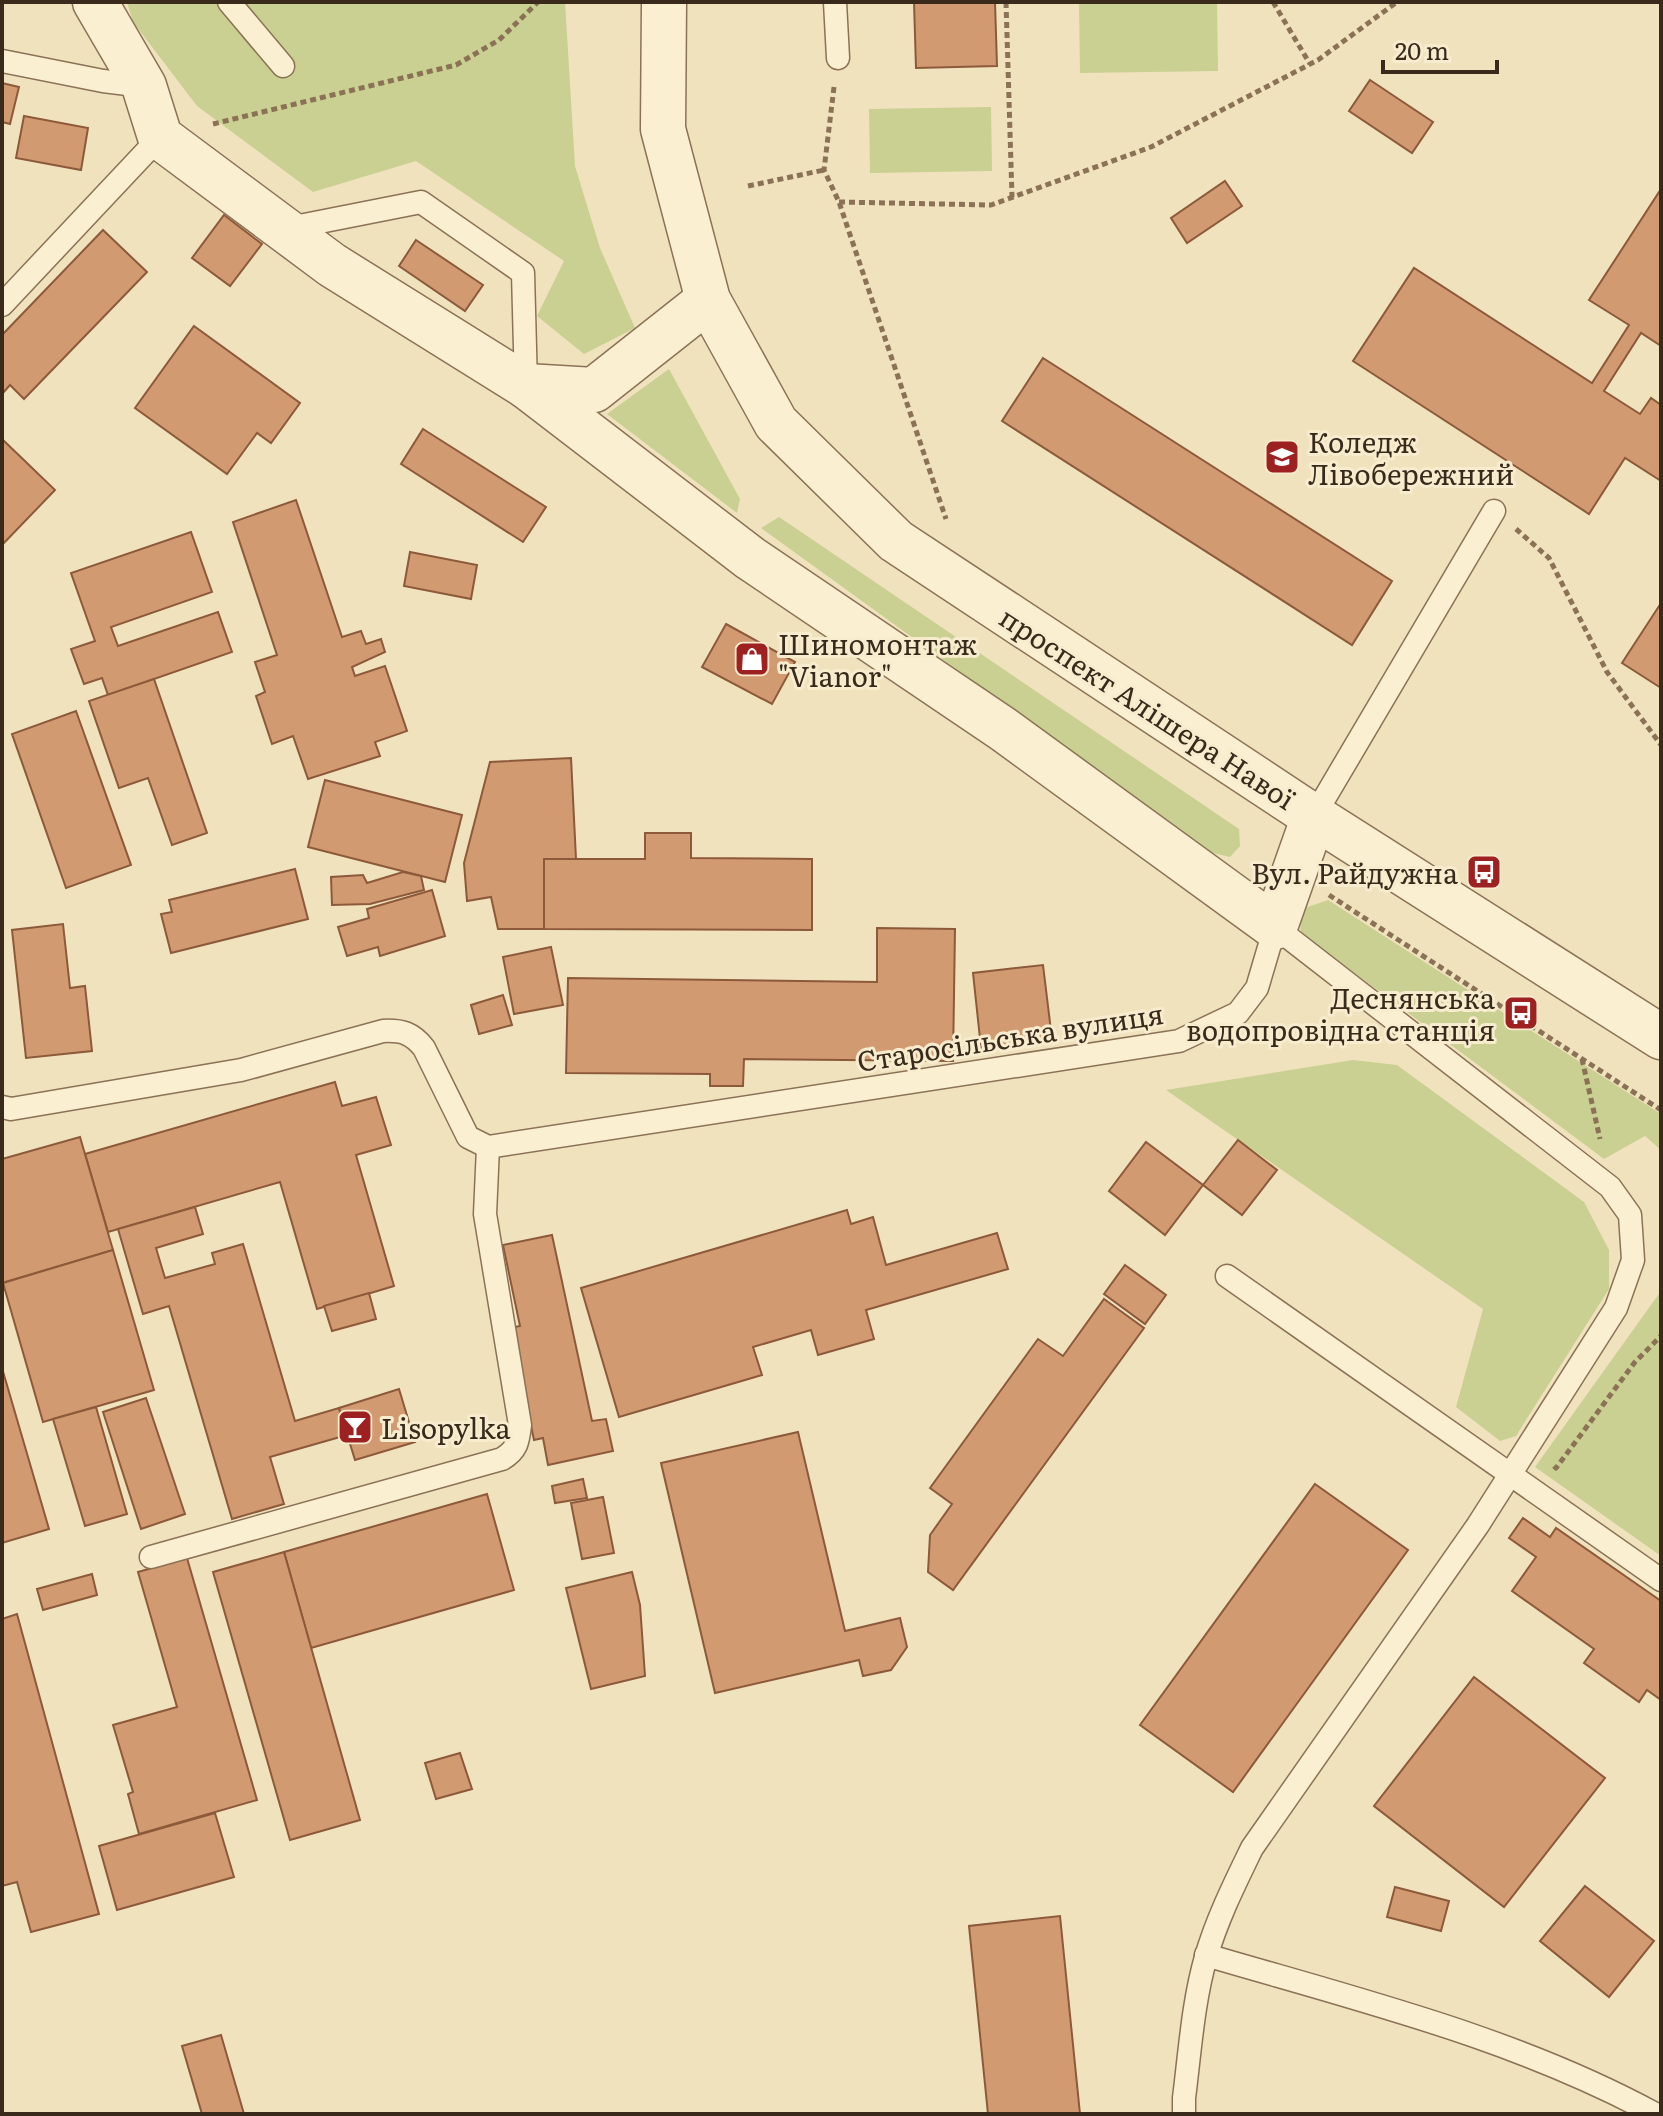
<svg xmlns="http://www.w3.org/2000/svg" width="1663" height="2116" viewBox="0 0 1663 2116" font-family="Literata,serif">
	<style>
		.green { fill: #c9d092 }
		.building { fill: #d29a71; stroke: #8c5a3a; stroke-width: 2 }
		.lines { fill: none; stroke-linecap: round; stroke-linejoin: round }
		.service-casing { stroke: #8b7256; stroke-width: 25 }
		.minor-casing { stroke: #8b7256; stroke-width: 47 }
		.tertiary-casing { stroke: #8b7256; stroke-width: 47 }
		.path { stroke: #8b7256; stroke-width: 5; stroke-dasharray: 6 4; stroke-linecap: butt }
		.service { stroke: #fbefd2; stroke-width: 22 }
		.minor { stroke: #fbefd2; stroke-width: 44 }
		.tertiary { stroke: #fbefd2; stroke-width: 44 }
		.labels { text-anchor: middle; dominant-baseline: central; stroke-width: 6; stroke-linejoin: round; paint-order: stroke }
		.poi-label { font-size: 28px; fill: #392a1b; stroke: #f8eccf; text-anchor: start }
		.street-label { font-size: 28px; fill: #392a1b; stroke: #f8eccf }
	</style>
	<rect width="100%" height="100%" fill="#f1e2be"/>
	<g class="green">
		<path d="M127 2H565L575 166 600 248 635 328 584 354 537 316 564 261 416 161 313 192 197 106 133 22Z"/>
		<path d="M1079 2H1217L1218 71 1080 73Z"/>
		<path d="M991 107 992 171 870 173 869 109Z"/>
		<path d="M669 369 740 499 737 513 607 414Z"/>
		<path d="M779 517 1239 829 1240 846 1230 857 1209 852 761 528Z"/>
		<path d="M1328 900 1661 1114V1150L1645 1136 1604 1159 1301 933 1299 910Z"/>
		<path d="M1353 1060 1397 1065 1584 1202 1609 1250V1289L1516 1436 1500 1441 1456 1407 1483 1309 1166 1090Z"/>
		<path d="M1661 1291V1556L1535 1467Z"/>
	</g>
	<g class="building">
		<path d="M914 2H995L997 66 916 68Z"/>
		<path d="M1370 80 1433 122 1412 153 1349 111Z"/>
		<path d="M2 83 19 87 10 124 2 122Z"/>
		<path d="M24 116 88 128 81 170 16 158Z"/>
		<path d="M1225 181 1242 206 1187 243 1171 218Z"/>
		<path d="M1661 189V346L1641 333 1604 391 1640 414 1651 398 1661 405V481L1625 458 1589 514 1353 361 1414 268 1592 383 1629 325 1589 300Z"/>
		<path d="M224 215 262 244 230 286 192 258Z"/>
		<path d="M103 230 147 272 24 399 10 385 2 394V335Z"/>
		<path d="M416 240 483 285 465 311 399 266Z"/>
		<path d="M194 326 300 403 271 443 257 433 227 474 135 408Z"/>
		<path d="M1043 358 1392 581 1352 645 1002 421Z"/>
		<path d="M423 429 546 507 523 542 401 464Z"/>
		<path d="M2 439 55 490 2 545Z"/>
		<path d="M296 500 342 637 361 631 366 644 381 639 385 652 352 667 355 676 385 666 407 731 375 742 380 756 308 779 293 736 272 744 256 696 265 692 255 662 277 655 233 522Z"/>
		<path d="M191 532 212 592 111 627 118 646 218 612 232 652 108 695 102 678 84 684 71 649 95 641 71 573Z"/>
		<path d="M410 552 477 565 471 599 404 586Z"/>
		<path d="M1661 603V688L1622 663Z"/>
		<path d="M726 624 795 662 772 704 702 667Z"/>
		<path d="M154 679 207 833 172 845 148 778 119 788 89 701Z"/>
		<path d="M76 711 131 865 66 888 12 734Z"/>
		<path d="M571 758 576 859H544V929H498L491 897 467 901 464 863 490 762Z"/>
		<path d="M325 780 462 815 445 882 308 847Z"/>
		<path d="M645 833H691V858L812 859V930L544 929V859H645Z"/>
		<path d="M295 869 308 919 171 953 161 914 172 912 169 900Z"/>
		<path d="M403 872 421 876 424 890 370 904 332 905 331 877 363 875 367 883Z"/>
		<path d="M432 890 445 936 380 956 378 947 347 956 338 927 369 918 367 909Z"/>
		<path d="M63 924 70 988 85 986 92 1051 26 1058 12 930Z"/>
		<path d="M877 928 955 929 953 1061 744 1059 743 1086H710V1074L566 1073 568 978 877 982Z"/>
		<path d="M551 947 563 1005 514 1014 503 957Z"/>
		<path d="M1043 965 1052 1039 981 1048 973 973Z"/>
		<path d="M503 995 512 1025 479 1034 471 1005Z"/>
		<path d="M335 1082 342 1106 376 1097 391 1145 356 1155 394 1286 317 1309 280 1182 108 1232 85 1154Z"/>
		<path d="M80 1137 113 1250 2 1283V1159Z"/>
		<path d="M1238 1140 1277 1170 1242 1215 1203 1185Z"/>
		<path d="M1146 1142 1203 1185 1165 1235 1109 1191Z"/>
		<path d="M195 1207 203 1234 156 1248 165 1278 215 1264 212 1253 243 1244 295 1421 339 1408 347 1435 270 1457 284 1504 232 1519 169 1306 143 1314 118 1229Z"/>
		<path d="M847 1210 851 1224 873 1217 886 1265 997 1233 1008 1269 866 1310 874 1339 818 1355 811 1330 753 1347 762 1375 619 1417 581 1288Z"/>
		<path d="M552 1235 592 1421 606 1419 613 1451 548 1465 543 1438 534 1440 510 1328 520 1326 503 1245Z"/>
		<path d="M113 1250 154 1390 43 1422 3 1283Z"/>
		<path d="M1125 1265 1166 1295 1145 1324 1104 1294Z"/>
		<path d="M369 1293 376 1319 332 1331 324 1306Z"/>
		<path d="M1104 1299 1144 1328 953 1590 928 1572 930 1535 952 1504 930 1488 1038 1339 1063 1356Z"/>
		<path d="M2 1368 49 1529 2 1543Z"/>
		<path d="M399 1389 415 1442 355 1460 339 1408Z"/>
		<path d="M146 1398 185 1514 141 1529 103 1412Z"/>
		<path d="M96 1407 127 1514 85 1526 53 1419Z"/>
		<path d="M798 1432 845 1631 900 1618 907 1647 891 1670 863 1676 859 1660 715 1693 661 1463Z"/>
		<path d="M583 1479 587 1498 555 1503 552 1486Z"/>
		<path d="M1315 1484 1408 1550 1233 1792 1140 1725Z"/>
		<path d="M487 1494 514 1590 311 1648 284 1552Z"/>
		<path d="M603 1497 614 1553 582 1559 571 1503Z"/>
		<path d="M1523 1518 1550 1537 1556 1528 1661 1601V1700L1647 1690 1639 1702 1584 1663 1594 1649 1512 1591 1536 1557 1509 1538Z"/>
		<path d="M284 1552 360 1820 290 1840 213 1572Z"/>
		<path d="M187 1558 257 1800 139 1834 128 1794 133 1792 113 1725 177 1707 138 1572Z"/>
		<path d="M632 1572 640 1605 645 1676 591 1689 566 1588Z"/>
		<path d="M92 1574 97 1595 43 1610 37 1589Z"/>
		<path d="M17 1614 99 1914 31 1932 17 1882 2 1886V1619Z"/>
		<path d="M1474 1677 1605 1778 1504 1907 1374 1806Z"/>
		<path d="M460 1753 472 1789 436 1799 425 1763Z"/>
		<path d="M215 1813 234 1877 117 1910 99 1846Z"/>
		<path d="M1585 1886 1654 1941 1609 1997 1540 1941Z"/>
		<path d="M1395 1887 1449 1901 1441 1931 1387 1917Z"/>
		<path d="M1060 1916 1080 2114H988L969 1926Z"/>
		<path d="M221 2035 244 2114H202L182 2046Z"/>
	</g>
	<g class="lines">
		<defs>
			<g id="service">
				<path d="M229 2 283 66"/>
				<path d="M835 2 838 58"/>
				<path d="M2 61 103 81 144 86"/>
				<path d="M284 229 421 202 523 273 526 386"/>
				<path d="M2 305 160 137"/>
				<path d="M1314 816 1494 511"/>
				<path d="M2 1107 11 1109 241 1070 383 1031C402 1030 412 1033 424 1048L468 1137 488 1147 1179 1041 1238 1013 1257 988 1275 927 1610 1187 1630 1215 1633 1260 1616 1308 1478 1525 1252 1848C1235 1883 1217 1919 1206 1957 1193 2002 1190 2051 1184 2098V2114"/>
				<path d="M1227 1276 1661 1580"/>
				<path d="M151 1557 502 1459C517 1450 518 1442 520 1425L485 1214 488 1147"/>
				<path d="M1206 1955C1359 2000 1515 2038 1655 2114"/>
			</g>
			<g id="minor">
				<path d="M95 2 144 86 160 137 332 265 526 386 594 390 708 300"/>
				<path d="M526 386 750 558 1003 729 1275 927 1314 816"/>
			</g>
			<path id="tertiary" d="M664 2 663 129 708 300 776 423 896 541 1299 807 1661 1037"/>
		</defs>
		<use href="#service" class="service-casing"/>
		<use href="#minor" class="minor-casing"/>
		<use href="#tertiary" class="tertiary-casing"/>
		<g class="path">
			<path d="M1006 2 1012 197"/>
			<path d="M1273 2 1310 64"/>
			<path d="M834 87 824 170 839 202 946 519"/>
			<path d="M213 124 456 65 499 40 538 2"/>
			<path d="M748 186 824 170"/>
			<path d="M839 202 991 205 1151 147 1318 60 1397 2"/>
			<path d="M1516 529 1549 558 1607 672 1661 745"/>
			<path d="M1329 895 1661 1110"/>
			<path d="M1582 1059 1600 1139"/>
			<path d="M1554 1466 1556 1468 1635 1362 1661 1336"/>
		</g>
		<use href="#service" class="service"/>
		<use href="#minor" class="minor"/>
		<use href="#tertiary" class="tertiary"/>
	</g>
	<defs>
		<symbol id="university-square" viewBox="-11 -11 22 22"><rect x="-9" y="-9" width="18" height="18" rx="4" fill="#9e2122" stroke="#f8eccf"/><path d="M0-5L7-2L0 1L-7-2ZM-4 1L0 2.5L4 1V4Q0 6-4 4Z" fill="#fff"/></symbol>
		<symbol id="shop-square" viewBox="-11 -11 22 22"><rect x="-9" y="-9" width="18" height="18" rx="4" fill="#9e2122" stroke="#f8eccf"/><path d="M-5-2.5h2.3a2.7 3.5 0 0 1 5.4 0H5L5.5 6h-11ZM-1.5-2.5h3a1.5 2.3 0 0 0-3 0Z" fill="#fff"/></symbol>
		<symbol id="bus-square" viewBox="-11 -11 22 22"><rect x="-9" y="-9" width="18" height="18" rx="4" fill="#9e2122" stroke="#f8eccf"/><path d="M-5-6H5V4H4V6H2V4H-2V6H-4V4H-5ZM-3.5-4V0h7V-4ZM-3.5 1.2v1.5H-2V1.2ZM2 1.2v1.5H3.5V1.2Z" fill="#fff"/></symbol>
		<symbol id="bar-square" viewBox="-11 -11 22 22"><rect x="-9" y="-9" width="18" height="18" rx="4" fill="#9e2122" stroke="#f8eccf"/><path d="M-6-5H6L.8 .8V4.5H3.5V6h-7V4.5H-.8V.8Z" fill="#fff"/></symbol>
	</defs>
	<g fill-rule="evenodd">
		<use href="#university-square" x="1262" y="437" width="40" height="40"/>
		<use href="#shop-square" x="732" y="639" width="40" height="40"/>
		<use href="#bus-square" x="1464" y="852" width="40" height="40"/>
		<use href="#bus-square" x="1501" y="993" width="40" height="40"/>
		<use href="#bar-square" x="335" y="1407" width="40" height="40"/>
	</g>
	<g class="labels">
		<g class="poi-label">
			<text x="1308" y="441">Коледж<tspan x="1308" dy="32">Лівобережний</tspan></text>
			<text x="778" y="643">Шиномонтаж<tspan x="778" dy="32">"Vianor"</tspan></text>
			<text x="1458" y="872" text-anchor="end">Вул. Райдужна</text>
			<text x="1495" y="997" text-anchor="end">Деснянська<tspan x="1495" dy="32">водопровідна станція</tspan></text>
			<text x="381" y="1427">Lisopylka</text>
		</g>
		<g class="street-label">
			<text transform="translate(1148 707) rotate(33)">проспект Алішера Навої</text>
			<text transform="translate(1010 1036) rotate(-9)">Старосільська вулиця</text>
		</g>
	</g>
	<rect width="1663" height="2116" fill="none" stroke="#392a1b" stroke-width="8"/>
	<path d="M1383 60v12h114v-12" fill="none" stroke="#392a1b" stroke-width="4"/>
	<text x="1395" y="60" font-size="24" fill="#392a1b" stroke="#f8eccf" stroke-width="6" paint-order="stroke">20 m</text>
</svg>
